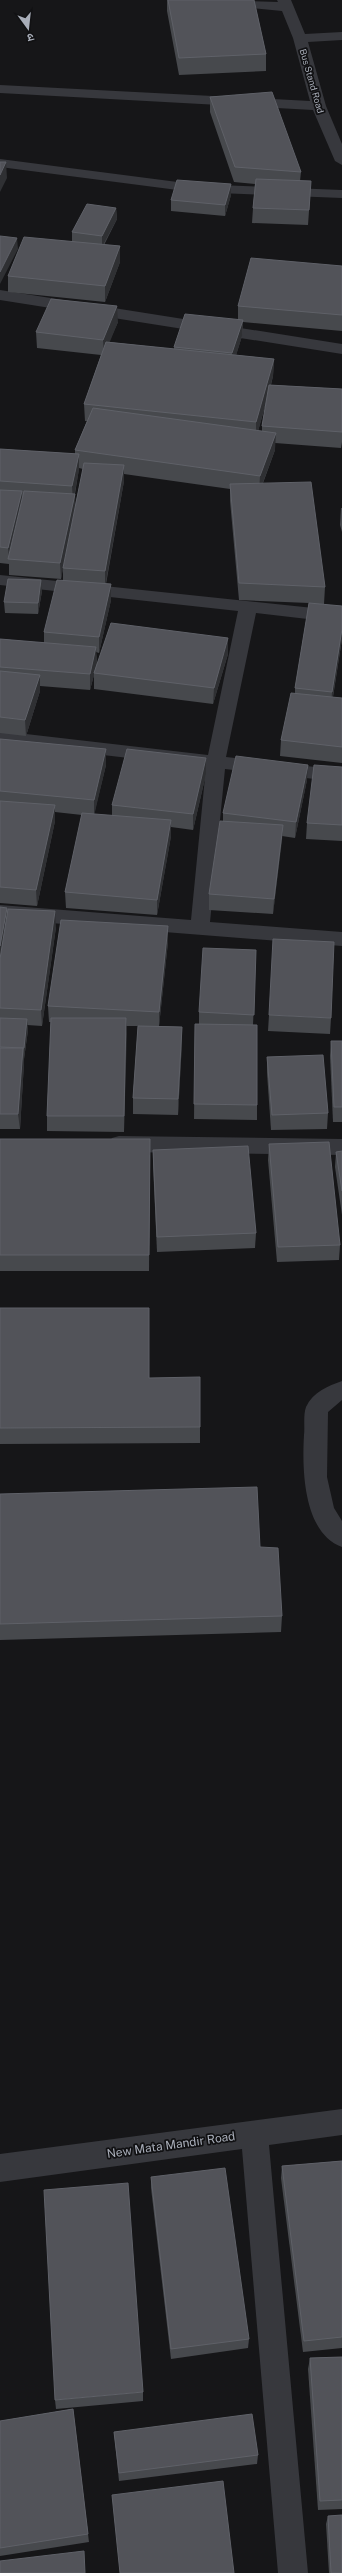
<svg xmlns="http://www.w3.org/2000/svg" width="342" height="2573" viewBox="0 0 342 2573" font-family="'Public Sans','Noto Sans Devanagari',sans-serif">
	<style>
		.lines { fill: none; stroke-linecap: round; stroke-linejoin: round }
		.minor { fill: #37383d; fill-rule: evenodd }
		.wall { fill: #47494d; fill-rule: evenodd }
		.shaded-wall { fill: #2f3033 }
		.building { fill: #525359; stroke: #5f6168 }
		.labels { text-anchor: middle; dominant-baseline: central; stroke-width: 3.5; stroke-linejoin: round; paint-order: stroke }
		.far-street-label { font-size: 9px; fill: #a8adb8; stroke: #111113 }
		.near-street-label { font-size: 12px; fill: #a8adb8; stroke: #111113 }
	</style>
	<rect width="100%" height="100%" fill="#161618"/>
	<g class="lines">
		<g class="minor">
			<path d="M204 0 278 2 277 0H291L305 34 342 32V40L308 42 326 106 342 144V165L335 161 313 110 0 93V85L310 101 293 38 282 11 211 4Z"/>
			<path d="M0 159 193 184 342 190V198L193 192 0 167Z"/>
			<path d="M0 290 342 344V354L0 300Z"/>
			<path d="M0 575 342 611V623L256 613 226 757 342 770V782L225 769 210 922 342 932V946L0 919V905L191 920 206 767 0 743V731L208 755 238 611 0 585Z"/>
			<path d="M119 1136 342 1139V1155L119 1152 112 1150 108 1144 112 1138Z"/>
			<path d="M342 1381V1400L328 1412 327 1477 334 1508 342 1521V1547C303 1533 302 1469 304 1435 305 1427 303 1415 306 1407 313 1392 328 1386 342 1381Z"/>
			<path d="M342 2109V2135L269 2145 308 2573H278L242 2149 0 2182V2154Z"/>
		</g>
	</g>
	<g class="wall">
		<path d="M167 0H254L266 54V71L179 75 167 11Z"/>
		<path d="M210 97 301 172 300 181 310 197 308 225 252 223 253 208 255 184 234 182 210 112Z"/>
		<path d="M231 184V195L225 216 171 211V200Z"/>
		<path d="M116 208 117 219 104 245 120 246V262L105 302 8 292V276L72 242V232Z"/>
		<path d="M342 266V331L243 322 242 336 236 355 274 359 273 376 271 385 342 389V442L341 448 275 443V450L263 483 325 587 324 604H315L342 606V639L333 697 342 698V763L280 756 281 740 295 693V688L309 603 239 600 230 501V489L124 474V481L106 584 111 600 99 653 96 652 97 663 228 654 213 704 94 689V675L90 690 40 686V691L26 736 0 733V639L44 643V632L63 581V567L61 579 9 575V564L0 563V449L75 454V450L87 421H85L84 404 101 355 37 348 36 332 118 322 109 342 174 349V347L238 320V306ZM266 403 262 426V431H258ZM79 468 83 469 75 506V494Z"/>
		<path d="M341 508H342V532L340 525Z"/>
		<path d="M41 580 42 591 38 614 5 613 4 602Z"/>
		<path d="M0 739 106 749V765L94 814 112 816V805L206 774 193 830 171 827V836L157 915 66 908 65 892 82 815 55 812V821L37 906 0 903Z"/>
		<path d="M342 767V841L306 839 307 823Z"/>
		<path d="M307 780 295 838 282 836 273 914 209 910V894L223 821V813Z"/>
		<path d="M0 907 7 908 8 913 56 927 42 1026 27 1025 28 1030 24 1059V1063L20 1129H0Z"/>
		<path d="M168 942 159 1026 182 1027V1042L178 1115 133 1114V1098L138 1026H126L124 1132 47 1131V1116L51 1022H49L48 1006Z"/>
		<path d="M256 950 253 1025 257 1105V1120L194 1119 195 1024H199V1012Z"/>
		<path d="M269 1015 331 1018 330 1034 268 1031Z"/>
		<path d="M331 1041H342V1122H333L330 1056Z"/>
		<path d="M267 1057 328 1113 327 1129 271 1130 267 1073Z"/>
		<path d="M0 1139 150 1155 149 1271H0Z"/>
		<path d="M269 1144 340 1245 339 1260 277 1262 268 1160Z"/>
		<path d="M153 1150 256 1233 255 1248 157 1252 153 1165Z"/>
		<path d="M342 1151V1215L335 1167 336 1152Z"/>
		<path d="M0 1308H149V1378L200 1427V1443L0 1444Z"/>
		<path d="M0 1494 260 1547 282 1616 281 1632 0 1640Z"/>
		<path d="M342 2161V2348L303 2352 281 2178 282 2166Z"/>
		<path d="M151 2177 249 2339 248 2348 171 2359 151 2188Z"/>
		<path d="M342 2357V2509L318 2510 308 2369 310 2358Z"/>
		<path d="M143 2392V2401L56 2409 55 2400Z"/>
		<path d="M73 2409 89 2542 0 2556V2421Z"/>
		<path d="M114 2432 258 2455 257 2464 119 2481Z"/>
		<path d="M328 2516 342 2573H329L326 2524Z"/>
	</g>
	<g class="shaded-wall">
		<path d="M6 162 7 178 0 192V175Z"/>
		<path d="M231 184V195L225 216V205Z"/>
		<path d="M116 208 117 219 102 247V236Z"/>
		<path d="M17 238 18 249 0 284V272Z"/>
		<path d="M120 246V262L105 302V286Z"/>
		<path d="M117 306 118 322 104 356 103 340Z"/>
		<path d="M243 320 242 336 232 369V353Z"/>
		<path d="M274 359 273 376 256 439V422Z"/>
		<path d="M276 433 275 450 259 493 260 476Z"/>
		<path d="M79 454V470L73 502 72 486Z"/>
		<path d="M124 465V481L105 587V571Z"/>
		<path d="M22 491 23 507 9 559 8 548Z"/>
		<path d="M75 494 76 510 61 579 60 563Z"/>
		<path d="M41 580 42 591 38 614V603Z"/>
		<path d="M111 584V600L99 653V637Z"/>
		<path d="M342 629V639L331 708 332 692Z"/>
		<path d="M228 638V654L213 704 214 688Z"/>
		<path d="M96 647 97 663 94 673V675L90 690V674Z"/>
		<path d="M40 675V691L26 736 25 720Z"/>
		<path d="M106 749V765L94 816V800Z"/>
		<path d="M206 758V774L193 830V814Z"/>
		<path d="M308 765 307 780 295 838 296 822Z"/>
		<path d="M55 805V821L37 906 36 890Z"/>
		<path d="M171 820V836L157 915V900Z"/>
		<path d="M283 825 282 841 273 914 274 899Z"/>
		<path d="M7 908 8 924 0 968V946Z"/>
		<path d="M55 911 56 927 42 1026 41 1010Z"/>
		<path d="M168 926V942L159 1027V1012Z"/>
		<path d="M126 1018 127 1034 124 1132V1116Z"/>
		<path d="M27 1019 28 1030 24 1059V1048Z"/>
		<path d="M182 1027V1042L178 1115V1099Z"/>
		<path d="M23 1048 24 1063 20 1129 18 1114Z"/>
	</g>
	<g class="building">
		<path d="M168 0H254L266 54 179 58Z"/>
		<path d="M272 92 301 172 235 167 210 97Z"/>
		<path d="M0 162H6L0 175Z"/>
		<path d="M256 179 311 181 309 210 253 208Z"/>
		<path d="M177 180 231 184 225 205 171 200Z"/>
		<path d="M87 204 116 208 102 236 72 232Z"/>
		<path d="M0 236 17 238 0 272Z"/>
		<path d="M24 237 120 246 105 286 8 276Z"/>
		<path d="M251 258 342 266V315L238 306Z"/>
		<path d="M51 299 117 306 103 340 36 332Z"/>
		<path d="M185 314 243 320 232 353 174 347Z"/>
		<path d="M106 342 274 359 256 422 84 404Z"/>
		<path d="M269 385 342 389V432L262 426Z"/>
		<path d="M93 408 276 433 260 476 75 450Z"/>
		<path d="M0 449 79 454 72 486 0 481Z"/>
		<path d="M84 463 124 465 105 571 63 568Z"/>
		<path d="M311 482 325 587 239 583 230 484Z"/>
		<path d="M0 490 22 491 8 548 0 547Z"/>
		<path d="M24 491 75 494 60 563 8 559Z"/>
		<path d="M8 579 41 580 38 603 4 602Z"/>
		<path d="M57 580 111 584 99 637 44 632Z"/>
		<path d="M309 603 342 606V629L332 692 295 688Z"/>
		<path d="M111 623 228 638 214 688 94 673Z"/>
		<path d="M0 639 96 647 90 674 0 667Z"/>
		<path d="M0 671 40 675 25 720 0 717Z"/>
		<path d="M291 693 342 698V747L281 740Z"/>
		<path d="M0 739 106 749 94 800 0 791Z"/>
		<path d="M127 749 206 758 193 814 112 805Z"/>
		<path d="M236 756 308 765 296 822 223 813Z"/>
		<path d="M314 765 342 767V825L307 823Z"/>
		<path d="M0 801 55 805 36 890 0 887Z"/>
		<path d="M82 813 171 820 157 900 65 892Z"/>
		<path d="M220 821 283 825 274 899 209 894Z"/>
		<path d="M0 907 7 908 0 946Z"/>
		<path d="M8 909 55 911 41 1010 0 1008V959Z"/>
		<path d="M61 920 168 926 159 1012 48 1006Z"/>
		<path d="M273 939 334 942 331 1018 269 1015Z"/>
		<path d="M203 948 256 950 254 1015 199 1012Z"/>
		<path d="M0 1018 27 1019 24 1048 0 1047Z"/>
		<path d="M51 1018H126L124 1116H47Z"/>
		<path d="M195 1024 257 1025V1105L194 1104Z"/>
		<path d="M138 1026 182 1027 178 1099 133 1098Z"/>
		<path d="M331 1041H342V1107H334Z"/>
		<path d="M0 1048H23L18 1114H0Z"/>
		<path d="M323 1055 328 1113 272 1115 267 1057Z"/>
		<path d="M0 1139H150L149 1255H0Z"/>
		<path d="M329 1142 340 1245 278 1247 269 1144Z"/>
		<path d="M248 1146 256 1233 157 1237 153 1150Z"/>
		<path d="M342 1151V1191L336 1152Z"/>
		<path d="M0 1308H149V1378L200 1377V1427L0 1428Z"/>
		<path d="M257 1487 260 1547 278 1548 282 1616 0 1624V1494Z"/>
		<path d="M342 2161V2337L304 2341 282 2166Z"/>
		<path d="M225 2168 249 2339 171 2349 151 2177Z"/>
		<path d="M128 2183 143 2392 55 2400 44 2190Z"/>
		<path d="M342 2357V2500L320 2501 310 2358Z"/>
		<path d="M73 2409 88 2534 0 2548V2421Z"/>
		<path d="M252 2414 258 2455 119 2473 114 2432Z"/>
		<path d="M223 2481 234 2573H120L112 2495Z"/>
		<path d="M342 2515V2573H331L328 2516Z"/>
		<path d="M84 2551 85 2573H0V2561Z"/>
	</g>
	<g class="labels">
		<g class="far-street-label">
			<text transform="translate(312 81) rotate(74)">Bus Stand Road</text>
		</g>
		<g class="near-street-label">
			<text transform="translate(171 2145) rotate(-8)">New Mata Mandir Road</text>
		</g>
	</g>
	<g transform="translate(28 28) rotate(165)" stroke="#111113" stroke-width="3" paint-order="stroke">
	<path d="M0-3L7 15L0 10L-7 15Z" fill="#a8adb8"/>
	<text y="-6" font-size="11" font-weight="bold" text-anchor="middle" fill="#a8adb8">उ</text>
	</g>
</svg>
